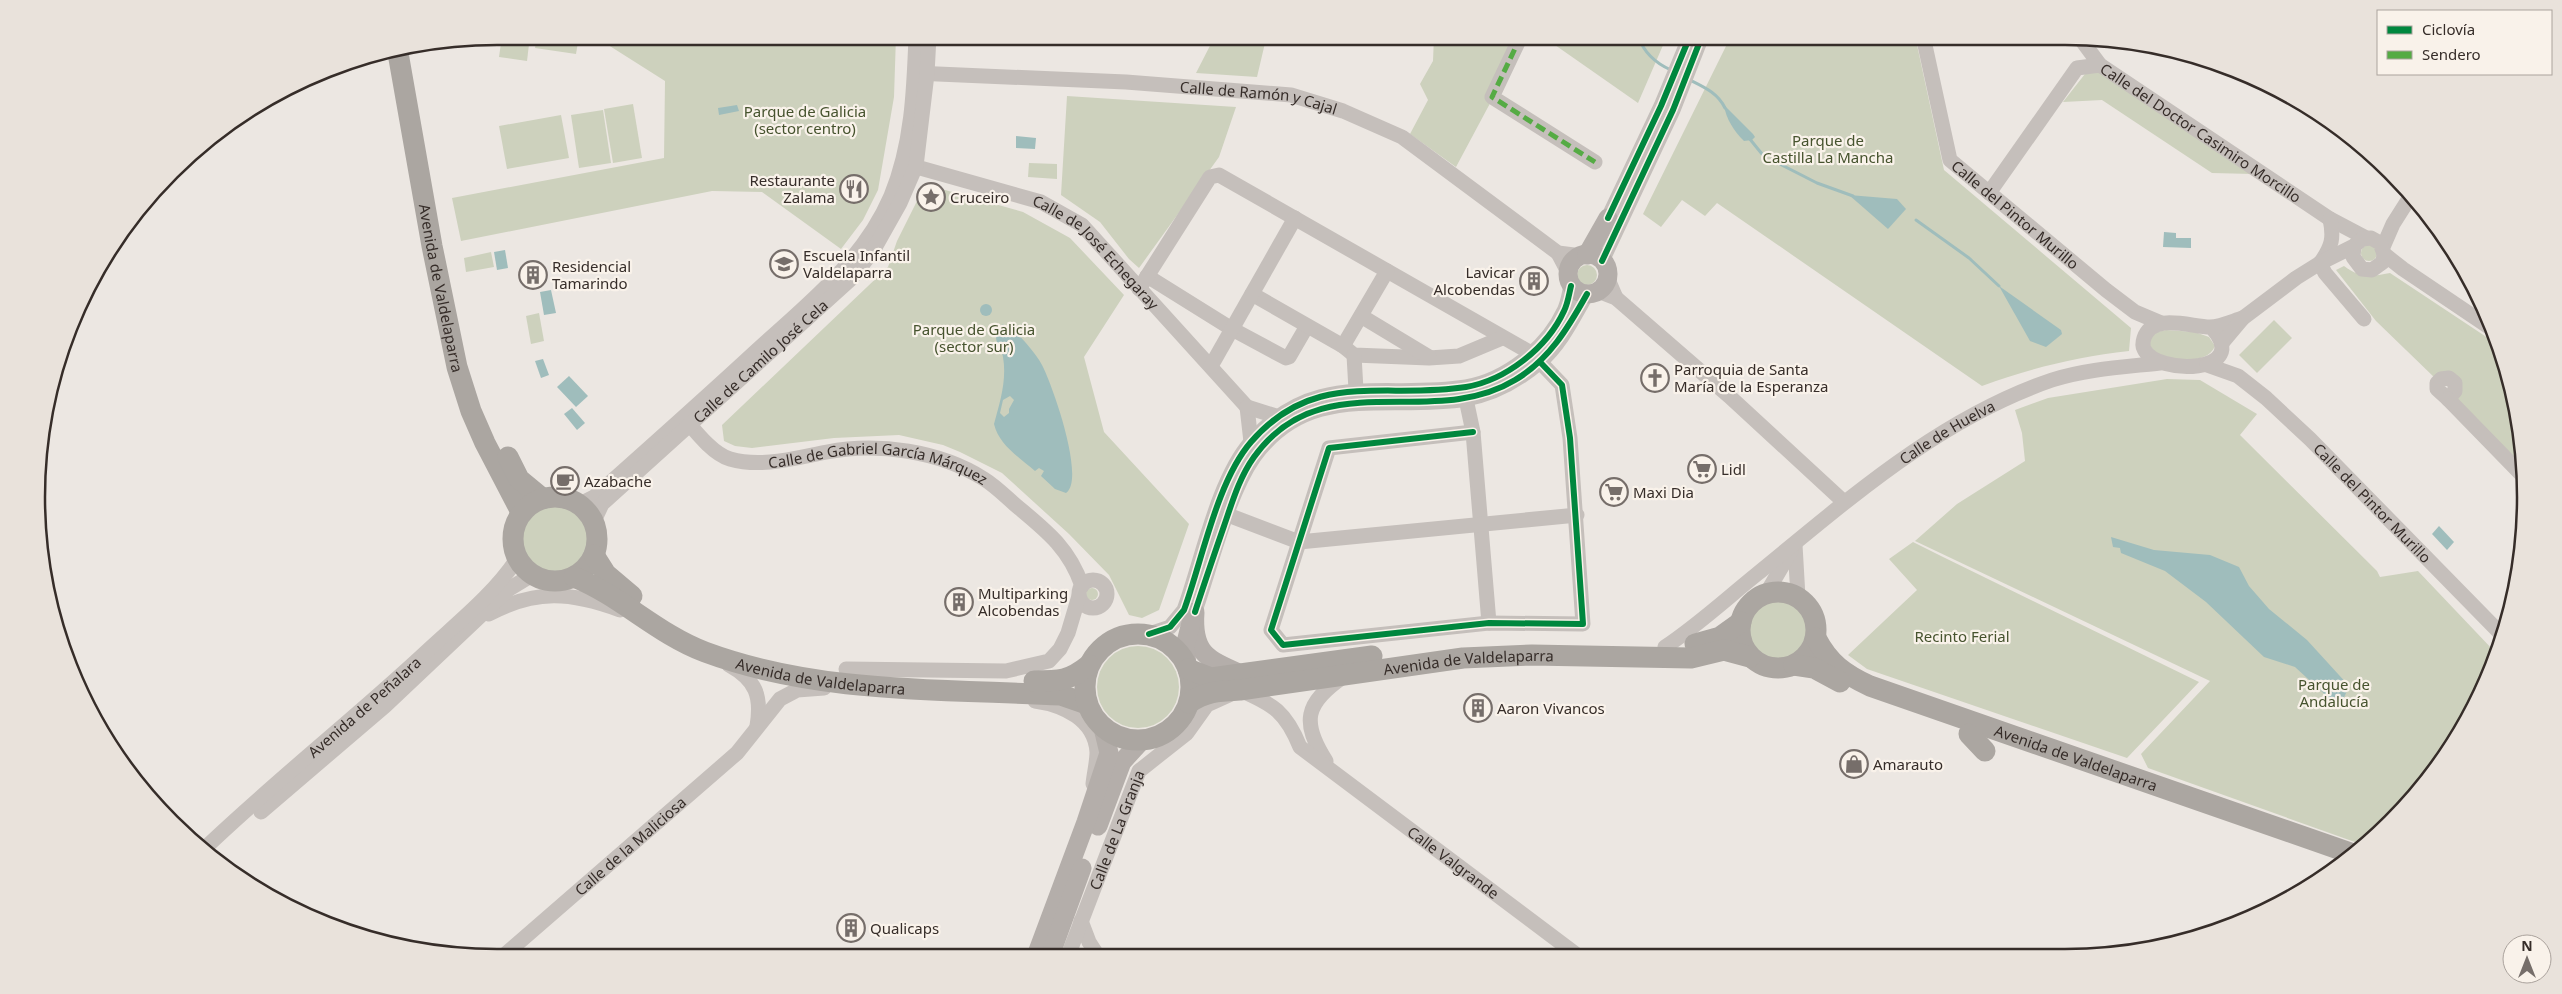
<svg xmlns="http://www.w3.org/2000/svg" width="2562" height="994" viewBox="0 0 2562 994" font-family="'Noto Sans',sans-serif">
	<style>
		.green { fill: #cdd1bd }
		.water { fill: #9fbdbc; fill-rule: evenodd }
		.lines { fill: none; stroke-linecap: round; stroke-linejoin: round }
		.stream { stroke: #9fbdbc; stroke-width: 3 }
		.minor { stroke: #c5bfbb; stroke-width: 15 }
		.major { stroke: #b4aeaa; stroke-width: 19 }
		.highway { stroke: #aba6a1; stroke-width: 21 }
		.quiet { stroke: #55ab44; stroke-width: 5; stroke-dasharray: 10 5; stroke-linecap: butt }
		.cycleway-casing { stroke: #f9f2ea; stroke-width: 9 }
		.cycleway { stroke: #00873e; stroke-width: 6 }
		.labels { text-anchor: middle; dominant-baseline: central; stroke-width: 4.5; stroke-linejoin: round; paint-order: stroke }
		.street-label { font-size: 15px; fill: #362d29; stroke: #f9f2ea }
		.park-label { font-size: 15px; fill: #46532e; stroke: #f9f2ea }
		.poi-label { font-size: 15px; fill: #362d29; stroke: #f9f2ea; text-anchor: start }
		.rim { fill: none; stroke: #362d29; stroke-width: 2.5 }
	</style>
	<rect width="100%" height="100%" fill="#ece7e2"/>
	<g class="green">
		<path d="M502 36H530L527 61 499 57Z"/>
		<path d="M537 36H579L576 54 535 48Z"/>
		<path d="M594 36H896L894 97 878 190 863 220 841 249 762 192 712 191 461 241 452 198 664 158 665 81Z"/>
		<path d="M1215 36H1281L1265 43 1257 77 1196 73Z"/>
		<path d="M1434 36H1526L1456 167 1410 134 1428 100 1420 84 1433 61Z"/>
		<path d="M1526 36H1667L1638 103 1545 38Z"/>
		<path d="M1731 36 1917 45 1944 170 2131 328 2129 351C2077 357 2031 368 1982 386L1717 203 1705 216 1682 200 1661 227 1643 214Z"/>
		<path d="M2092 65 2253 174 2212 173 2102 100 2063 102Z"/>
		<path d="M1067 96 1236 107 1219 157 1139 268 1129 259 1100 222 1061 195Z"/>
		<path d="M633 104 642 158 613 163 604 109Z"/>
		<path d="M603 110 611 163 579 168 571 115Z"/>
		<path d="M561 115 569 158 507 169 499 126Z"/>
		<path d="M1029 163 1057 164V179L1028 177Z"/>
		<path d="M938 188 1023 212 1070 238 1124 295 1084 357 1104 432 1189 524 1159 610 1142 618 1129 615 1109 575 1069 534 1002 473 960 452 943 445 899 435 834 438 752 448 735 446 724 441 722 425 888 267 897 241 920 195Z"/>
		<circle cx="2369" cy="253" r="8"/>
		<path d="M491 252 494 267 466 272 464 258Z"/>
		<circle cx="1587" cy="275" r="10"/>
		<path d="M2344 266C2360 278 2370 277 2390 273L2500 346 2522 437 2523 466 2455 401 2458 385 2436 379 2376 321 2336 270Z"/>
		<path d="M539 313 544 341 531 344 526 316Z"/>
		<path d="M2274 320 2292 338 2257 373 2239 355Z"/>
		<path d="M2166 330 2195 332 2209 337 2215 346C2208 365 2171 362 2157 353 2154 352 2151 347 2149 344L2153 333Z"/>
		<path d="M2167 379 2200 380 2257 414 2240 435 2377 571 2380 577 2418 571 2494 651 2448 753 2366 846 2148 768 2141 754 2210 681 1915 541 1957 504 2025 461 2022 433 2015 410 2048 398Z"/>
		<circle cx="555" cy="539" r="35"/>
		<path d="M1913 542 1941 556 2199 682 2127 758 1867 669 1848 655 1917 590 1889 559Z"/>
		<circle cx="1092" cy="594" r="6"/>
		<circle cx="1778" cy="630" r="34"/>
		<circle cx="1138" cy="687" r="41"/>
	</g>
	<g class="water">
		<path d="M737 105 739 111 719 115 718 108Z"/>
		<path d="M1724 105 1753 134 1755 137 1752 140 1744 141C1734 131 1726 119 1724 105Z"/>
		<path d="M1016 136 1036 138 1035 149 1016 148Z"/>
		<path d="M1849 195 1897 199 1906 209 1888 229Z"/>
		<path d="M2164 232 2176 233V238H2191V248L2163 247Z"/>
		<path d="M505 250 508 268 497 270 494 252Z"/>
		<path d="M1999 286 2061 330 2062 334 2046 347 2030 341Z"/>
		<path d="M551 290 556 313 544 315 540 292Z"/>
		<circle cx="986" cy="310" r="6"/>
		<path d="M1003 324 1005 326 997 334 1008 326 1013 328C1022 339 1035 352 1042 365 1052 384 1086 479 1066 493L1055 489 1041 476 1044 471 1039 468 1035 471C1019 457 999 445 994 424 1000 402 1007 380 1003 357 1002 349 995 343 996 335L993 334ZM1010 396 1014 400 1009 409V413L1004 417 1000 413 1003 400Z"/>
		<path d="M543 359 549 375 541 378 535 361Z"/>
		<path d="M569 376 588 396 576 407 557 387Z"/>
		<path d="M572 408 585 423 577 430 564 414Z"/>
		<path d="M2439 526 2454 542 2447 550 2432 534Z"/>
		<path d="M2111 537 2154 550 2210 555 2239 567 2249 586 2269 609 2307 640 2349 686 2343 700H2331L2295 667 2264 657 2206 602 2165 571 2121 553 2120 548 2113 547Z"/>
	</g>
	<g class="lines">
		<g class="stream">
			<path d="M1638 36C1644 53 1655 63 1671 70"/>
			<path d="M1690 80C1704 87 1718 93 1725 108"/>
			<path d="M1749 138 1762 154"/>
			<path d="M1778 163 1817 183 1853 196"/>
			<path d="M1916 220 1969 258 1999 286"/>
		</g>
		<g class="minor">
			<path d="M1521 36 1492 97 1595 162"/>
			<path id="s1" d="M1923 36 1950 160 2106 290 2135 312 2161 323"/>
			<path id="s2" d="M2080 38 2100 65 2330 219 2366 238"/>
			<path id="s3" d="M915 73 1126 82 1291 95 1343 111 1402 137 1558 253 1582 256"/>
			<path id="s4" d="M906 164 1041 202 1082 225 1247 407"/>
			<path d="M1989 193 2077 68 2100 65"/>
			<path d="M1608 218 1661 106 1690 36"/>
			<path d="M2383 247 2393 224 2412 194"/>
			<path d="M1558 253 1568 272"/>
			<path d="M2384 254 2403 269 2492 329"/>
			<path d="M1602 261 1673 110 1702 36"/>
			<path d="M2321 262C2332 246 2334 238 2330 219"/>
			<path d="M2320 263 2325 273 2364 319"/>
			<path d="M1147 276 1232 329 1286 358 1289 357 1307 326"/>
			<path d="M1607 277 1616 298"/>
			<path d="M1139 289 1210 177 1219 175 1531 353"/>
			<path d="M1598 291 1616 298 1729 396 1844 502"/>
			<path d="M1252 294 1343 346 1354 355 1429 358 1459 356 1502 338"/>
			<path d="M1361 316 1429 357"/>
			<path d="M2211 327C2254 374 2156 376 2144 349 2142 345 2143 341 2144 338 2153 312 2191 327 2210 327 2220 327 2233 321 2243 318"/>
			<path d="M2222 343 2243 318 2296 278 2320 263 2354 246 2362 239 2371 238 2380 243 2384 254 2383 262 2372 270 2362 269 2353 257 2354 246"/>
			<path d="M1343 346 1387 271"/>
			<path d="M1354 355 1356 390"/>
			<path id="s5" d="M2207 365 2238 376 2266 398 2310 439 2502 635"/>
			<path d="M1211 366 1295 218"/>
			<path d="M2449 378 2455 383V391L2448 399 2437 389V383L2441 379Z"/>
			<path d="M1466 399 1473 432 1489 623"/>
			<path d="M2448 399 2523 476"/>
			<path d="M1247 407 1251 442"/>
			<path d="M1247 407 1279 417"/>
			<path id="s6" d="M685 419C696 432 713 454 730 459 762 468 795 458 827 452 878 442 940 451 984 479 997 487 1008 499 1019 508 1048 532 1070 550 1082 586"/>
			<path d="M1473 432 1329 448 1271 630 1283 645 1489 623 1583 624 1570 438 1562 385 1540 362"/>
			<path d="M580 504 594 497C648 449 702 401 755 352 806 305 863 262 891 196 912 145 914 91 916 36"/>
			<path d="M1228 515 1299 542 1577 515"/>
			<path id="s7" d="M594 521 602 504 851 279 873 251 900 203 916 166 927 74 929 36"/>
			<path d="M1795 545 1798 597"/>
			<circle cx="1093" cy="594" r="14"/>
			<path d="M1766 594 1791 551"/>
			<path d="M1196 608C1211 565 1228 494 1254 457 1310 380 1388 412 1466 399 1494 394 1519 380 1540 362 1561 344 1573 318 1587 294"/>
			<path d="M489 614C536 589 571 592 620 610"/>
			<path d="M1149 634 1170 627 1184 610C1202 561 1217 481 1251 442 1315 368 1384 400 1466 387 1506 380 1547 348 1564 311 1568 303 1569 294 1571 286"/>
			<path id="s8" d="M1665 647C1698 625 1726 599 1757 574 1848 500 1938 419 2052 380 2086 369 2124 367 2160 363"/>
			<path d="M729 665C756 680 762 696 757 726"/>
			<path d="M846 669 1006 671 1049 661 1060 649 1068 633 1079 596"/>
			<path d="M1035 701C1064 705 1095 720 1097 752 1097 762 1094 774 1093 784"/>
			<path d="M1326 761C1301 722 1305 703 1343 677"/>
			<path d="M261 812 385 706 509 589 532 575"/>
			<path id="s9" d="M204 849C275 781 353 720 425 653 457 623 493 595 517 559"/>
			<path d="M1081 921 1089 942 1098 956"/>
			<path id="s10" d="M1068 956 1139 771 1187 733 1207 705 1240 690C1273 704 1286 712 1300 747L1577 955"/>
			<path id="s11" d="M501 958 737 753 780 699 797 690 824 688"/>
		</g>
		<g class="major">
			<circle cx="1588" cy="274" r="20"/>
			<path d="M1587 255 1608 218"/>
			<path d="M1195 612C1192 653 1207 659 1241 674"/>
			<path d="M1187 665 1185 646 1191 623"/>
			<path d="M1098 826 1122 762 1142 740"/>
			<path d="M1036 956 1086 822 1109 753 1103 728"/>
			<path d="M1050 956 1082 868"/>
		</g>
		<g class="highway">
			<path id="s12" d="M398 53 432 246 457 367 471 411 485 443 521 512"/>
			<path d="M508 457 519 479 542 498"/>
			<circle cx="555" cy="539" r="42"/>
			<path d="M594 555 606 574 632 596"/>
			<path id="s13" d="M574 577C621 596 657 634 705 652 818 694 942 689 1061 695L1087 704"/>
			<circle cx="1778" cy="630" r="38"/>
			<circle cx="1138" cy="687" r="53"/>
			<path id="s14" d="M1816 638C1829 663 1844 674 1870 686L2353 854"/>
			<path d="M1695 644 1720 637 1741 622"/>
			<path d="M1794 665 1814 668 1840 682"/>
			<path d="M1188 669 1211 678 1372 656"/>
			<path d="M1034 681C1060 681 1069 681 1089 665"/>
			<path id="s15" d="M1189 703C1206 691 1220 691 1240 690L1463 658 1532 655 1691 658 1724 650 1750 657"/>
			<path d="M1969 734 1985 751"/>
		</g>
		<path class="quiet" d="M1521 36 1492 97 1595 162"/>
		<defs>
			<g id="cycleway">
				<path d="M1608 218 1661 106 1690 36"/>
				<path d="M1602 261 1673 110 1702 36"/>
				<path d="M1473 432 1329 448 1271 630 1283 645 1489 623 1583 624 1570 438 1562 385 1540 362"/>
				<path d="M1195 612C1204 584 1214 555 1224 526 1232 503 1239 478 1254 457 1322 362 1431 431 1515 380 1549 360 1568 328 1587 294"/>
				<path d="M1149 634 1170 627 1184 610C1202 561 1217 481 1251 442 1315 368 1384 400 1466 387 1506 380 1547 348 1564 311 1568 303 1569 294 1571 286"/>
			</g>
		</defs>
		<use href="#cycleway" class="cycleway-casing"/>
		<use href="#cycleway" class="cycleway"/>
	</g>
	<defs>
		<symbol id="restaurant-ring" viewBox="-11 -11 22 22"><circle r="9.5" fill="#f9f2ea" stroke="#766e6a" stroke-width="1.5"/><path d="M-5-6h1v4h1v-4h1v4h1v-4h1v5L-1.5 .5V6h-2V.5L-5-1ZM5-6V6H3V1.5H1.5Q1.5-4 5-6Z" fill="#766e6a"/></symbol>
		<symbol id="sight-ring" viewBox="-11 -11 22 22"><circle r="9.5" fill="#f9f2ea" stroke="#766e6a" stroke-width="1.5"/><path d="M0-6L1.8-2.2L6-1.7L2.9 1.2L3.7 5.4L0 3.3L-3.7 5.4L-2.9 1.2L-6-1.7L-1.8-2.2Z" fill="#766e6a"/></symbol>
		<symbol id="school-ring" viewBox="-11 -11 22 22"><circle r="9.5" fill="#f9f2ea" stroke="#766e6a" stroke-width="1.5"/><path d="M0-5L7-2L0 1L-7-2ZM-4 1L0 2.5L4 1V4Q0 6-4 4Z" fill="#766e6a"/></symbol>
		<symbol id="building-ring" viewBox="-11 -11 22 22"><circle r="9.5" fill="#f9f2ea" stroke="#766e6a" stroke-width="1.5"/><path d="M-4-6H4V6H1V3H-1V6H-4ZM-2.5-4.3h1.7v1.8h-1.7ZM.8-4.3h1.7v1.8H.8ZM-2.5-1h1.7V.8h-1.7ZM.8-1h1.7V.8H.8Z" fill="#766e6a"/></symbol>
		<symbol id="church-ring" viewBox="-11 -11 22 22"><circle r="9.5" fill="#f9f2ea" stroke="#766e6a" stroke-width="1.5"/><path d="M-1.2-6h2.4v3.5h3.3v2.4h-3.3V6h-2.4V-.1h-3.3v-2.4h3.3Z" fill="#766e6a"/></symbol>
		<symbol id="supermarket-ring" viewBox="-11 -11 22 22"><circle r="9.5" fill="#f9f2ea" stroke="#766e6a" stroke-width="1.5"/><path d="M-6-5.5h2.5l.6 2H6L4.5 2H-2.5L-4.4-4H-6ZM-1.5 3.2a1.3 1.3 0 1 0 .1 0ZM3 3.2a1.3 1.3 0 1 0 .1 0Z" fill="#766e6a"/></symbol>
		<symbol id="cafe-ring" viewBox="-11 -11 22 22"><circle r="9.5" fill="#f9f2ea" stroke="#766e6a" stroke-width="1.5"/><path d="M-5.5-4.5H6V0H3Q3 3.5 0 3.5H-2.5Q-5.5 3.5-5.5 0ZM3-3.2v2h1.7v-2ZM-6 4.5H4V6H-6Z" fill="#766e6a"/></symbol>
		<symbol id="shop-ring" viewBox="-11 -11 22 22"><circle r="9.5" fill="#f9f2ea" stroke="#766e6a" stroke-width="1.5"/><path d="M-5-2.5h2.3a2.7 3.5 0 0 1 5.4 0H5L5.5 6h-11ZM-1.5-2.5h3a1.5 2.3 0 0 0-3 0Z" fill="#766e6a"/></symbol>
	</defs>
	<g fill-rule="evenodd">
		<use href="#restaurant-ring" x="838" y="173" width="32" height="32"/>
		<use href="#sight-ring" x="915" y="181" width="32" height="32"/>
		<use href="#school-ring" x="768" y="248" width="32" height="32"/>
		<use href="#building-ring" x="517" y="259" width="32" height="32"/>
		<use href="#building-ring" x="1518" y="265" width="32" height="32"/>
		<use href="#church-ring" x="1639" y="362" width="32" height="32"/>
		<use href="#supermarket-ring" x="1686" y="453" width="32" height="32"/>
		<use href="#cafe-ring" x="549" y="465" width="32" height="32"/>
		<use href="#supermarket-ring" x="1598" y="476" width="32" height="32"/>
		<use href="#building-ring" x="943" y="586" width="32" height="32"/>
		<use href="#building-ring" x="1462" y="692" width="32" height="32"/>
		<use href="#shop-ring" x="1838" y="748" width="32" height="32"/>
		<use href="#building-ring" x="835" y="912" width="32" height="32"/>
	</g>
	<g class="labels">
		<g class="street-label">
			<text stroke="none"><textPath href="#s3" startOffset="345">Calle de Ramón y Cajal</textPath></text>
			<text stroke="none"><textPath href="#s2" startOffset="155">Calle del Doctor Casimiro Morcillo</textPath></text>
			<text stroke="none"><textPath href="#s1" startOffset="212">Calle del Pintor Murillo</textPath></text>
			<text stroke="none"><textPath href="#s4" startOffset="215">Calle de José Echegaray</textPath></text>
			<text stroke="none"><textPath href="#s12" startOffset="239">Avenida de Valdelaparra</textPath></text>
			<text stroke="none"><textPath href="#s7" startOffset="232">Calle de Camilo José Cela</textPath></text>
			<text stroke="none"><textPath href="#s8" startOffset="355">Calle de Huelva</textPath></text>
			<text stroke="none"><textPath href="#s6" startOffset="212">Calle de Gabriel García Márquez</textPath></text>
			<text stroke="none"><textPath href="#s5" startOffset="218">Calle del Pintor Murillo</textPath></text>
			<text stroke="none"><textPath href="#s15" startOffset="284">Avenida de Valdelaparra</textPath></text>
			<text stroke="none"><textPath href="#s13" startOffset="270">Avenida de Valdelaparra</textPath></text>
			<text stroke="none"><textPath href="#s9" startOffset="214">Avenida de Peñalara</textPath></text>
			<text stroke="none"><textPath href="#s14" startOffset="292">Avenida de Valdelaparra</textPath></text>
			<text stroke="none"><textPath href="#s10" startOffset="135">Calle de La Granja</textPath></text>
			<text stroke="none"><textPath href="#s11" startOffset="171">Calle de la Maliciosa</textPath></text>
			<text stroke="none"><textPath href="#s10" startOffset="608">Calle Valgrande</textPath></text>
		</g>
		<g class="park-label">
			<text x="805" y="111">Parque de Galicia<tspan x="805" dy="17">(sector centro)</tspan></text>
			<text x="1828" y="140">Parque de<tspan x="1828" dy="17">Castilla La Mancha</tspan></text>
			<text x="974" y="329">Parque de Galicia<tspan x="974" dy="17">(sector sur)</tspan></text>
			<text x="1962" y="636">Recinto Ferial</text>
			<text x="2334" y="684">Parque de<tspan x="2334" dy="17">Andalucía</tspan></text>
		</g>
		<g class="poi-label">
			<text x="835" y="180" text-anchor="end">Restaurante<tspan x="835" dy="17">Zalama</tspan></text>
			<text x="950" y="197">Cruceiro</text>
			<text x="803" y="255">Escuela Infantil<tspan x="803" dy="17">Valdelaparra</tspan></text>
			<text x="552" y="266">Residencial<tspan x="552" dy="17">Tamarindo</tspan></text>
			<text x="1515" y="272" text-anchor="end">Lavicar<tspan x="1515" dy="17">Alcobendas</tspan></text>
			<text x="1674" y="369">Parroquia de Santa<tspan x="1674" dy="17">María de la Esperanza</tspan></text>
			<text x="1721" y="469">Lidl</text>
			<text x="584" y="481">Azabache</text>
			<text x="1633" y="492">Maxi Dia</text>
			<text x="978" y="593">Multiparking<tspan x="978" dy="17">Alcobendas</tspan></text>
			<text x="1497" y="708">Aaron Vivancos</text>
			<text x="1873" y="764">Amarauto</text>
			<text x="870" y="928">Qualicaps</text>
		</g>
	</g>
	<path d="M0 0H2562V994H0ZM497 45H2065A452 452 0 0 1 2517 497V497A452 452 0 0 1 2065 949H497A452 452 0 0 1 45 497V497A452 452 0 0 1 497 45Z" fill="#e9e2db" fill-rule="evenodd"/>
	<path class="rim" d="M497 45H2065A452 452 0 0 1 2517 497V497A452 452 0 0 1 2065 949H497A452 452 0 0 1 45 497V497A452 452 0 0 1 497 45Z"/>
	<rect x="2377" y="10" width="175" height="65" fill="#f9f2ea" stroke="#aba39d"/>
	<rect x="2387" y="26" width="25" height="8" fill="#00873e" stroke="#aba39d"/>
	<text x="2422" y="35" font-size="15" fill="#362d29">Ciclovía</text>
	<rect x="2387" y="51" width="25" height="8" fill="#55ab44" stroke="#aba39d"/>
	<text x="2422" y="60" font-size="15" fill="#362d29">Sendero</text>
	<g transform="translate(2527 959)"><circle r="24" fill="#f9f2ea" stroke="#aba39d"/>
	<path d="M0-4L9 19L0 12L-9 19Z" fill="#766e6a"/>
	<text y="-8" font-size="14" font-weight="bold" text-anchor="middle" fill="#362d29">N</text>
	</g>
</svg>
